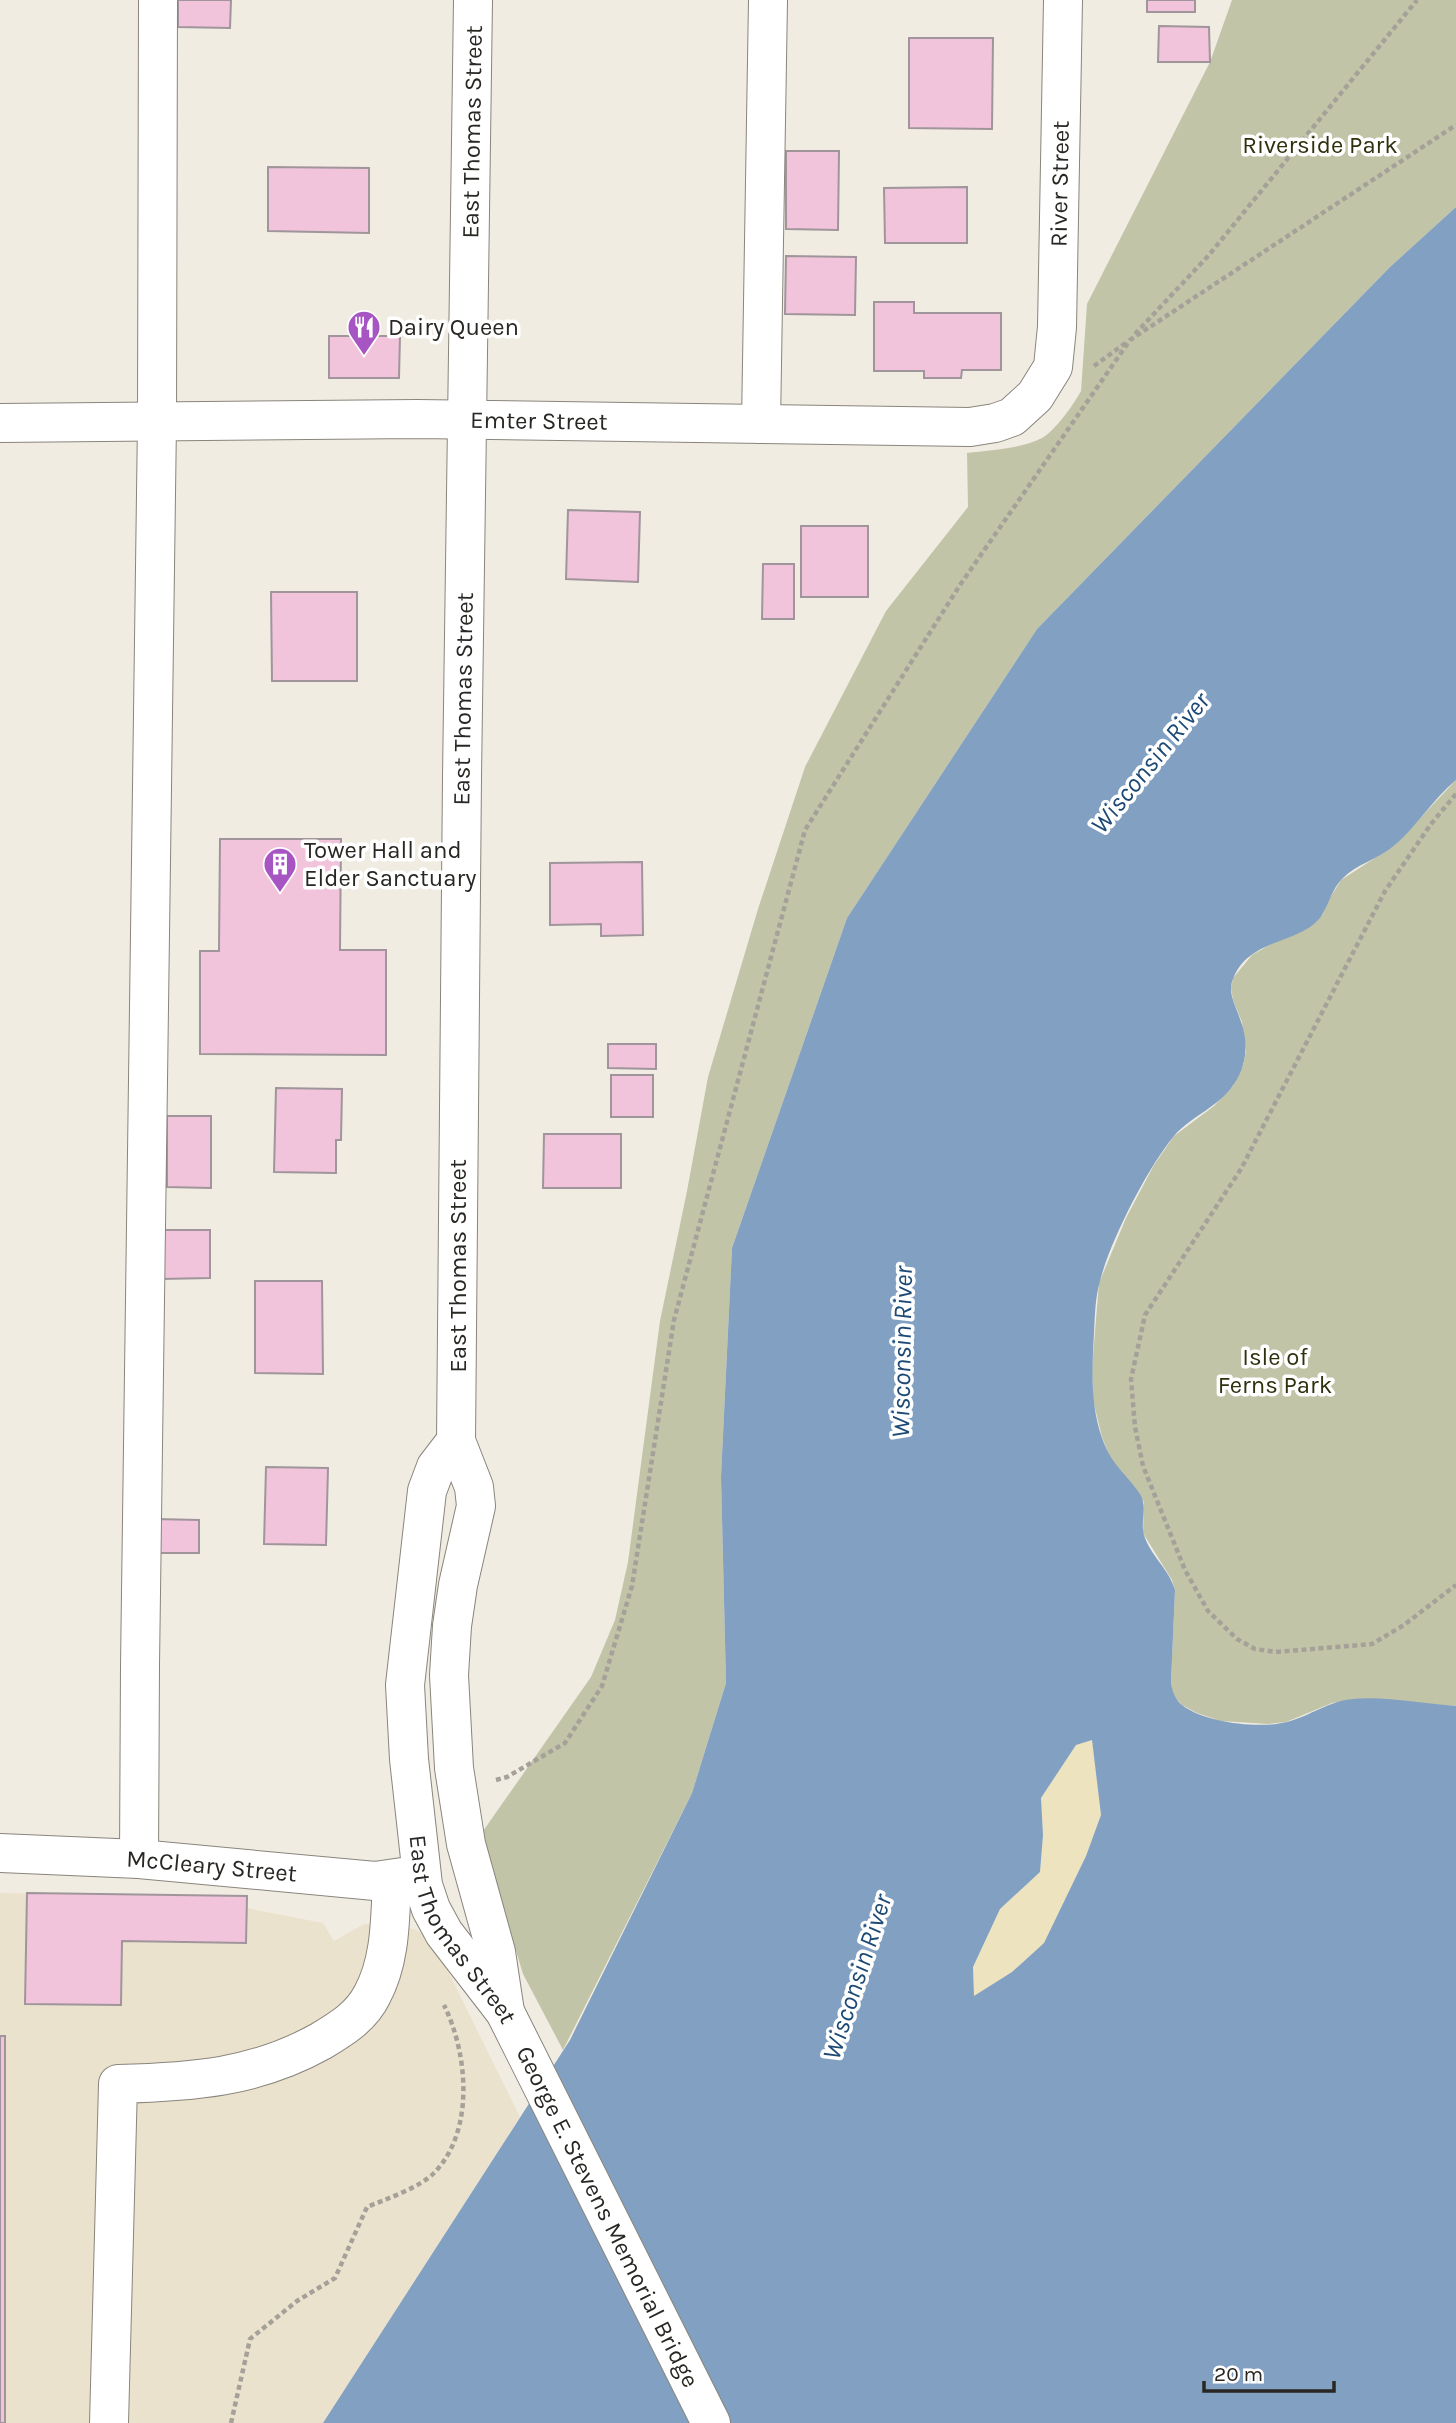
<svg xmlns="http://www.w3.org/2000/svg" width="1456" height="2423" viewBox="0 0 1456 2423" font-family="Karla,sans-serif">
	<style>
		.industrial { fill: #ebe2cd }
		.green { fill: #c2c4a8 }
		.sand { fill: #ede3be }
		.water { fill: #82a0c1; fill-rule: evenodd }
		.building { fill: #f1c4db; stroke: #9f959a; stroke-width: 2 }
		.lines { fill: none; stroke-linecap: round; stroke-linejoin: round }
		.minor-casing { stroke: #89857c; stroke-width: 40 }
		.major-casing { stroke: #89857c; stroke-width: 40 }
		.path { stroke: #a5a199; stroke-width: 4.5; stroke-dasharray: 5 3.5; stroke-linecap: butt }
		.minor { stroke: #fff; stroke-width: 38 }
		.major { stroke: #fff; stroke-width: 38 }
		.labels { text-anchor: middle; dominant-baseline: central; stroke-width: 7; stroke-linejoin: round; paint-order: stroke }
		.street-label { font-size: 24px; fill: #292723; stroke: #fff }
		.park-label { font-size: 24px; fill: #2f300d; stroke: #fff }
		.poi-label { font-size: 24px; fill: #292723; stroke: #fff; text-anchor: start }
		.water-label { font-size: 26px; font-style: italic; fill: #1d4975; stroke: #fff }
	</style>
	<rect width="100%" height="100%" fill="#f1ece2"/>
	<path class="industrial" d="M0 1893 247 1896V1908L323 1923 334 1941 364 1924 397 1925 417 1930 422 1934 444 1963 520 2117 323 2423H0Z"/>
	<g class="green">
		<path d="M1232 0H1456V207L1390 267 1037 629 847 918 732 1248 721 1477 726 1683 692 1793 563 2050 523 1974 481 1834 591 1677 615 1620 628 1562 660 1321 687 1191 708 1077 758 909 805 767 886 611 968 507 967 453C990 450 1021 449 1042 438 1055 431 1074 404 1081 391L1087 304 1210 62Z"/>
		<path d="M1456 780V1706L1354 1699 1332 1703 1286 1722 1268 1724 1221 1721 1197 1713 1182 1705 1173 1695 1171 1682 1175 1590 1172 1580 1143 1533 1144 1502 1110 1457 1102 1437 1093 1400 1092 1368 1099 1283 1126 1218 1154 1165 1174 1136 1214 1106 1233 1086 1243 1065 1246 1051 1244 1037 1242 1022 1233 1000 1231 988 1233 978 1252 955 1278 940 1297 933 1323 914 1328 901 1341 880 1395 845Z"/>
	</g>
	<path class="sand" d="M1092 1740 1101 1815 1086 1856 1044 1943 1012 1972 974 1997 973 1967 1000 1909 1040 1872 1043 1835 1041 1798 1076 1745Z"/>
	<path class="water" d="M1456 207V780C1433 799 1417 826 1395 845 1379 859 1356 864 1342 879 1329 892 1328 913 1314 924 1289 944 1247 942 1233 979 1227 993 1236 1006 1240 1019 1249 1041 1247 1065 1234 1084 1219 1107 1191 1116 1174 1136 1148 1167 1110 1241 1100 1281 1095 1298 1095 1316 1094 1333 1092 1369 1090 1403 1102 1438 1112 1466 1125 1472 1140 1494 1148 1507 1140 1521 1144 1535 1150 1555 1169 1569 1175 1590L1171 1682C1172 1691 1175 1699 1182 1705 1205 1723 1260 1729 1287 1722 1310 1716 1329 1701 1353 1699 1384 1696 1425 1704 1456 1706V2423H323L570 2040 692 1793 726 1683 721 1477 732 1248 847 918 1037 629 1390 267ZM1092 1740 1101 1815 1086 1856 1044 1943 1012 1972 974 1996 973 1967 1000 1909 1040 1872 1043 1835 1041 1798 1076 1745Z"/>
	<g class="building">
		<path d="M178 0H231L230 28 178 27Z"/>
		<rect x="1147" y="0" width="48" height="12"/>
		<path d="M1159 26 1209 27 1210 62H1158Z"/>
		<path d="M909 38H993L992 129 909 128Z"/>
		<path d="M786 151H839L838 230 786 229Z"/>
		<path d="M268 167 369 168V233L268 231Z"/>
		<path d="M967 187V243H885L884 188Z"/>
		<path d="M786 256 856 257 855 315 785 314Z"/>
		<path d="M874 302H914V313H1001V370H962L961 378H924V371H874Z"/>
		<path d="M329 336H400L399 378H329Z"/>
		<path d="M568 510 640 512 638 582 566 579Z"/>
		<rect x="801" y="526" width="67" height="71"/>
		<path d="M763 564H794V619H762Z"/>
		<path d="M271 592H357V681H272Z"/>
		<path d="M220 839H341L340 950H386V1055L200 1054V951H219Z"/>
		<path d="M642 862 643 935 601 936V924L550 925V863Z"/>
		<path d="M608 1044H656V1069L608 1068Z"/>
		<rect x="611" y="1075" width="42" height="42"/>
		<path d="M276 1088 342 1089 341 1140H336V1173L274 1172Z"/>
		<path d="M167 1116H211V1188L167 1187Z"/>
		<path d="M544 1134H621V1188H543Z"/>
		<path d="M161 1230H210V1278L161 1279Z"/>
		<path d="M255 1281H322L323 1374 255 1373Z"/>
		<path d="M266 1467 328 1468 326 1545 264 1544Z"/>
		<path d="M155 1519 199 1520V1553H156Z"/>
		<path d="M27 1893 247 1896 246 1943 122 1941 121 2005 25 2004Z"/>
		<rect x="0" y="2036" width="5" height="387"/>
	</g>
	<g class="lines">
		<defs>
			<g id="minor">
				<path id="s1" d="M0 423 417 419 970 427 995 423 1012 417 1035 396 1053 367 1057 327 1063 0"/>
				<path d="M761 424 768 0"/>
				<path id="s2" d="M0 1853 139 1859 375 1881 416 1875"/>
				<path d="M139 1859 140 1666 157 421 158 0"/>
				<path d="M109 2423 118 2084C192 2082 255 2078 321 2041 341 2029 361 2017 372 1995 391 1960 390 1919 392 1880"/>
			</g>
			<g id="major">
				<path d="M473 0 462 777 456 1441 474 1487 476 1506 458 1585 452 1626 449 1675 454 1768 466 1844 496 1952 505 2012"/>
				<path id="s3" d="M456 1441 436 1467 427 1491 405 1685 409 1759 423 1885 431 1909 444 1933 505 2012 711 2423"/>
			</g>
		</defs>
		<use href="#minor" class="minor-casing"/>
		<use href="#major" class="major-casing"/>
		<g class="path">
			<path d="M1135 334 1209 255 1417 0"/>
			<path d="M1094 366 1127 342"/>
			<path d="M1456 794 1431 824 1385 891 1241 1169 1145 1315 1131 1379 1135 1427 1143 1466 1185 1570 1208 1611 1237 1639 1255 1649 1276 1652 1372 1644 1404 1625 1456 1585"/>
			<path d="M496 1780 507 1777 565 1743 602 1686 632 1586 674 1320 805 830 960 585 1130 340 1456 125"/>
			<path d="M231 2423 250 2339 297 2301 335 2278 367 2207C386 2199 419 2188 434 2173 475 2131 468 2054 444 2005"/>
		</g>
		<use href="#minor" class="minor"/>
		<use href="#major" class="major"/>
	</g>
	<defs>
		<symbol id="restaurant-pin" viewBox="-11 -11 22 30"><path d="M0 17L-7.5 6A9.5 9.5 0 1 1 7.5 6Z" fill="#a855c4" stroke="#fff"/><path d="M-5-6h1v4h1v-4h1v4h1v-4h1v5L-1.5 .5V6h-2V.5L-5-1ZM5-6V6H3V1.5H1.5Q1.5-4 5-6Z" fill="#fff"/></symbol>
		<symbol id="building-pin" viewBox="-11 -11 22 30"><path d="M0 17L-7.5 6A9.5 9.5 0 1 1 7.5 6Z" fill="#a855c4" stroke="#fff"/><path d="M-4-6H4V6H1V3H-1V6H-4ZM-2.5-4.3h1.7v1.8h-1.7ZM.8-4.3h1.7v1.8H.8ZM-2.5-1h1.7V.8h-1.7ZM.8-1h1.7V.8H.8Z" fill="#fff"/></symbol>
	</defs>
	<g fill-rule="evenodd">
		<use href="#restaurant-pin" x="345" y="308" width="38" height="52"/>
		<use href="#building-pin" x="261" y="845" width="38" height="52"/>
	</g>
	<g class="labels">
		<g class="street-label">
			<text transform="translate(472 132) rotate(-89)">East Thomas Street</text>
			<text stroke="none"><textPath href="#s1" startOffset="1262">River Street</textPath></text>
			<text stroke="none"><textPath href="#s1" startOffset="539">Emter Street</textPath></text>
			<text transform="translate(463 699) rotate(-89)">East Thomas Street</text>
			<text transform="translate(458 1266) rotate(-90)">East Thomas Street</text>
			<text stroke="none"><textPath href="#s2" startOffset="212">McCleary Street</textPath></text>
			<text stroke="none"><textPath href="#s3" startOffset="511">East Thomas Street</textPath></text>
			<text stroke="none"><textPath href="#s3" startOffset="836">George E. Stevens Memorial Bridge</textPath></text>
		</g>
		<g class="park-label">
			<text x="1320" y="145">Riverside Park</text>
			<text x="1275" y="1357">Isle of<tspan x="1275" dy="28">Ferns Park</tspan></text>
		</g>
		<g class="poi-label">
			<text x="388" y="327">Dairy Queen</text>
			<text x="304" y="850">Tower Hall and<tspan x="304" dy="28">Elder Sanctuary</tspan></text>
		</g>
		<g class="water-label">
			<text transform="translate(1150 763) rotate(-51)">Wisconsin River</text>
			<text transform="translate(902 1352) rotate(-89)">Wisconsin River</text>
			<text transform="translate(857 1977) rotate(-72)">Wisconsin River</text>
		</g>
	</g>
	<path d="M1204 2381v10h130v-10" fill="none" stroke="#292723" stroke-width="3.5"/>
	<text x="1214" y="2381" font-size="21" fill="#292723" stroke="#ffffff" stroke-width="5" paint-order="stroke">20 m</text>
</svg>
